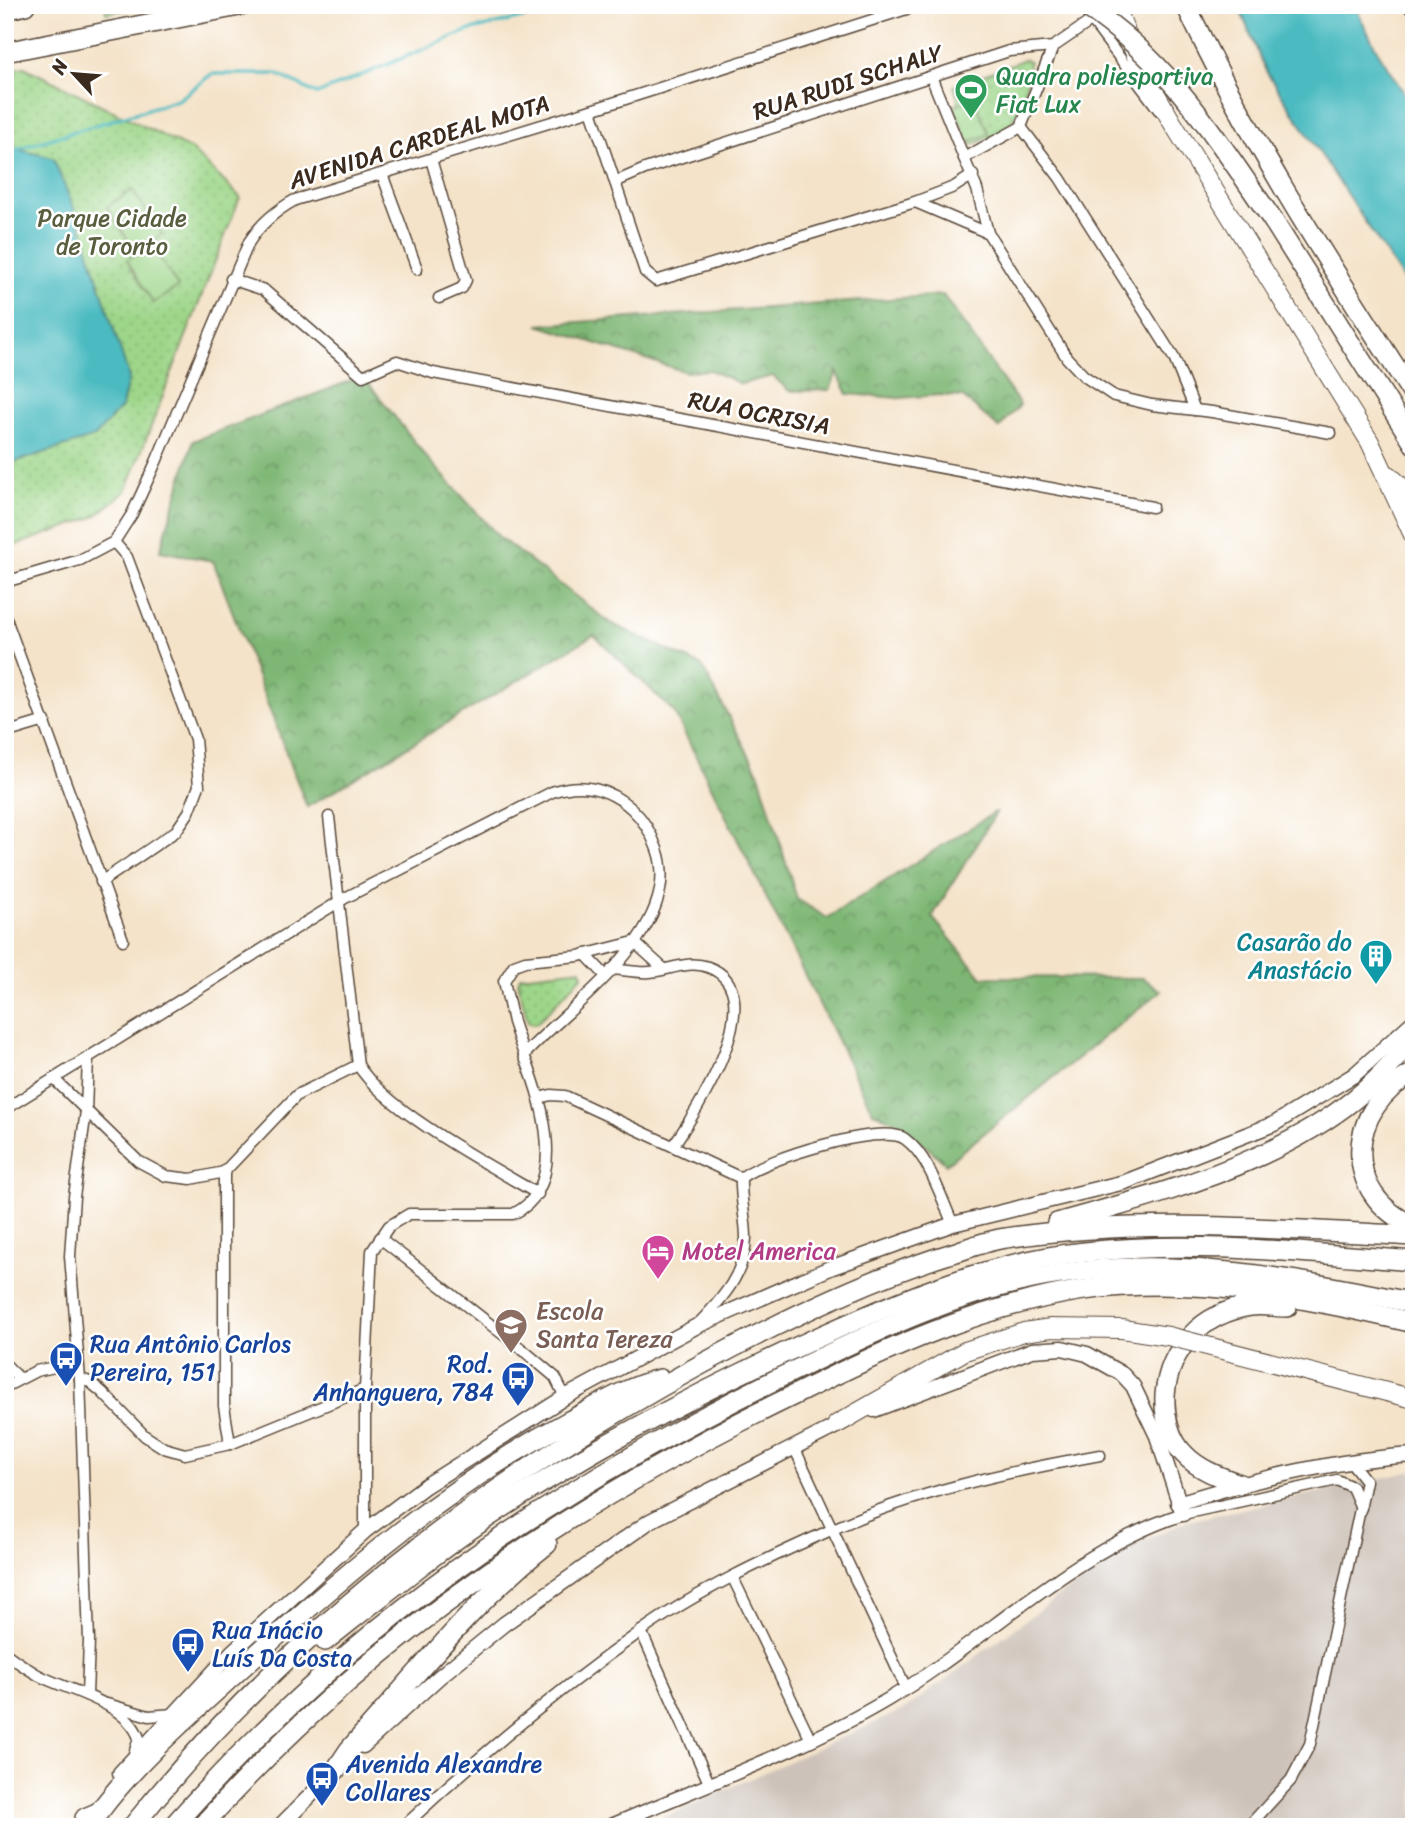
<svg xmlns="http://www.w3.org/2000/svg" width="1419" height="1832" viewBox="0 0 1419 1832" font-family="Sriracha,sans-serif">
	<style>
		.industrial { fill: #cdc2b9 }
		.grass { fill: url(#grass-tufts); stroke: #6c8054; stroke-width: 2 }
		.forest { fill: url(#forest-crowns); stroke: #5c704a; stroke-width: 2 }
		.park { fill: url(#park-dots); stroke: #6c8054; stroke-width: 2 }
		.pitch { fill: #9dd689; stroke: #6c8054; stroke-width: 2 }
		.water { fill: #4cbbc1; stroke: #447270; stroke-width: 2 }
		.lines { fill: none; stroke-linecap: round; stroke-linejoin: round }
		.stream { stroke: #4cbbc1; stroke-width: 3.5 }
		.minor-casing { stroke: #574638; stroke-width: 13 }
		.tertiary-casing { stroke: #574638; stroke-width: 15 }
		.secondary-casing { stroke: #574638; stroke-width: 17 }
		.trunk-casing { stroke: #574638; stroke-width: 20 }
		.motorway-casing { stroke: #574638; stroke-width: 22 }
		.minor { stroke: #fff; stroke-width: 10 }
		.tertiary { stroke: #fff; stroke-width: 12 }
		.secondary { stroke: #fff; stroke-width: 14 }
		.trunk { stroke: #fff; stroke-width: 18 }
		.motorway { stroke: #fff; stroke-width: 19 }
		.trunk-bridge-casing { stroke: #574638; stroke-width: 20; stroke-linecap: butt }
		.motorway-bridge-casing { stroke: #574638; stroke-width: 22; stroke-linecap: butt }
		.trunk-bridge { stroke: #fff; stroke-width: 18 }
		.motorway-bridge { stroke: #fff; stroke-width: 19 }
		.labels { text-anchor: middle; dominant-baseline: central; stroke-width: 5; stroke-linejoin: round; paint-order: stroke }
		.leisure-label { font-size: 24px; fill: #27864d; stroke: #fff; text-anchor: start }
		.street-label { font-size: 24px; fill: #3b2a1e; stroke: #fff }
		.park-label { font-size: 24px; fill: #585e3e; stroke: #fff }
		.culture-label { font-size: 24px; fill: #0d838f; stroke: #fff; text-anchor: end }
		.hotel-label { font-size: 24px; fill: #b23c85; stroke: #fff; text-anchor: start }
		.education-label { font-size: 24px; fill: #785e54; stroke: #fff; text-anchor: start }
		.transit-label { font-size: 24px; fill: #164399; stroke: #fff; text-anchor: start }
	</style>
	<defs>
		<pattern id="grass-tufts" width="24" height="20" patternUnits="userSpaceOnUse" patternTransform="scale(1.75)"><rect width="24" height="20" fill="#9dd689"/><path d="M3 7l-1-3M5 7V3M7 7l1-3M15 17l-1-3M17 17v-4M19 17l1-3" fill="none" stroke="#88b876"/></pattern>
		<pattern id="forest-crowns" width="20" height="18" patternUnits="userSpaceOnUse" patternTransform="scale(1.75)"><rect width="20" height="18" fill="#7eb775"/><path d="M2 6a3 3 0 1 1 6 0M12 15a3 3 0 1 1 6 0" fill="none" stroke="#68955f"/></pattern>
		<pattern id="park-dots" width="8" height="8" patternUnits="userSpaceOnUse" patternTransform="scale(1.75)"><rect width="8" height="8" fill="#9dd689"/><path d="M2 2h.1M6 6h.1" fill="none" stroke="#88b876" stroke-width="1.8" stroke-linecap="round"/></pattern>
	</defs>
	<rect width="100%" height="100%" fill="#fff"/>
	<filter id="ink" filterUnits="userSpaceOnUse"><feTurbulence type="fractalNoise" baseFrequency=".0143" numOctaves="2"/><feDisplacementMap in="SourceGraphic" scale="14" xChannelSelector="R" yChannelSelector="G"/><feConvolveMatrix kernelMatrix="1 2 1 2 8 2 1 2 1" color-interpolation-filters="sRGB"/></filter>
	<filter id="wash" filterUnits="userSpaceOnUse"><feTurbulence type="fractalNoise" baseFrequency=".00686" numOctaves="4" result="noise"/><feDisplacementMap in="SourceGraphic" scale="28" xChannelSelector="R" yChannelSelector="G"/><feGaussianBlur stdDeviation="1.57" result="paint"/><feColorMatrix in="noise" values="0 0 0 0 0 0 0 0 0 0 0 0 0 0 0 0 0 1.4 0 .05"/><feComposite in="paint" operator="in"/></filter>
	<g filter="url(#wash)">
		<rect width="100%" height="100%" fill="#f4e3c9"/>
		<path class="industrial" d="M1414 1471V1827H643L907 1708 1116 1553 1184 1522Z"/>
		<path class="grass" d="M105 5H152L106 13Z"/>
		<g class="forest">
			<path d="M943 295 1020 405 999 428 963 397 940 395 899 398 848 394 837 372 830 390 789 391 773 376 741 384 710 370 686 372 538 325Z"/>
			<path d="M363 376 428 459 499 537 610 623 702 666 759 774 797 899 827 918 997 811 932 917 982 977 1143 978 1161 991 946 1164 901 1124 873 1112 674 712 594 635 307 807 213 561 160 551 193 441Z"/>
		</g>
		<g class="park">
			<path d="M1025 59 1029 61C1029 80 1021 114 1007 128 999 136 982 140 972 145L954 86Z"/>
			<path d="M24 67 192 150 240 197 126 491 94 517 5 549V71Z"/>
			<path d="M581 969 583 975 536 1024 528 1023 518 982 520 976Z"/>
		</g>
		<g class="pitch">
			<path d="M974 98 989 134 968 142 954 106Z"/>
			<path d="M132 190 162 234 135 251 107 207Z"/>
			<path d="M151 244 178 287 153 303 127 260Z"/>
		</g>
		<g class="water">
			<path d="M1238 5H1354L1377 50 1414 109V296L1266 71Z"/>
			<path d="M5 146 53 158 79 220 129 377 122 406 95 437 5 465Z"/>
		</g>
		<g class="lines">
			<path class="stream" d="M17 149 178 100 212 74H277L317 94 467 31 576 5"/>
		</g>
	</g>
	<g filter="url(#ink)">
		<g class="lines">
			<defs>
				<g id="minor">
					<path d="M1089 17 1159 110"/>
					<path d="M1053 47 1021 127 964 158 977 189 988 233 1067 358 1084 376 1114 396 1152 405 1212 412 1331 433"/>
					<path d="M932 79 964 158"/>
					<path d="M591 110 645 272 656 281 915 202 954 187 973 175"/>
					<path d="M1021 127 1060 178 1174 358 1195 410"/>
					<path d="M431 159 466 280 462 288 439 298"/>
					<path d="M382 174 417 269"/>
					<path d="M615 182 645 169 1009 51 1053 47 1091 21"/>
					<path d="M915 202 988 233"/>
					<path d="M231 279 264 290 363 376 397 361 433 373 1152 507"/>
					<path d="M5 582 80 560 114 542 132 514 156 462 249 242C261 223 275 211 295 200L591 110 919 5"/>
					<path d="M5 616 123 940"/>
					<path d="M5 733 45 721"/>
					<path d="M329 817 358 1065C385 1110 490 1166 538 1194"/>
					<path d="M101 882 176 831 189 812 199 786 195 739 127 557 114 542"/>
					<path d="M585 954 606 976"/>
					<path d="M612 969C624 970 638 973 650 972 670 970 688 960 708 967 775 991 696 1112 673 1146"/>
					<path d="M524 1055 513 1022 504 981 514 965 525 961 579 956 634 942 664 969"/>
					<path d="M54 1079 138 1161 166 1176 191 1179 224 1172 297 1095 358 1065"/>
					<path d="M539 1098 551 1095 565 1096 741 1178"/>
					<path d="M5 1109 345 898 552 792C581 782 609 788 632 809 643 819 652 835 657 849 686 928 570 1005 524 1055 542 1100 570 1187 513 1214H409L389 1226 372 1251 365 1389V1531"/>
					<path d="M224 1172V1406L230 1444"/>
					<path d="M380 1238 523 1350 555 1377 565 1397"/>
					<path d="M700 1322C723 1298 745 1273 746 1238 746 1218 740 1199 741 1178 761 1160 883 1122 905 1139 929 1156 941 1198 953 1224"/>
					<path d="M5 1364 19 1378"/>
					<path d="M80 1379 90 1382 102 1392 145 1436 164 1448 185 1454 230 1444 365 1389"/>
					<path d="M5 1387 36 1371 78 1362"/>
					<path d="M794 1447 906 1688"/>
					<path d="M1183 1514 1337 1480 1352 1487 1361 1508"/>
					<path d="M733 1578 810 1738"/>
					<path d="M641 1631 709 1783"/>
					<path d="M5 1653C16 1661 26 1668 38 1675 68 1691 126 1702 139 1738L134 1754"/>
					<path d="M87 1695 89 1641 80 1379 70 1256 74 1197 86 1111 88 1058"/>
					<path d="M107 1704 149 1716 173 1714"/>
					<path d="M403 1827C478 1757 557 1691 640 1632 697 1591 766 1559 831 1530 913 1492 1011 1471 1100 1455"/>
					<path d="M1248 1827 1291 1780 1310 1744 1366 1481 1351 1462"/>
				</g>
				<path id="tertiary" d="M607 1827C699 1787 801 1751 887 1700 988 1640 1070 1551 1183 1514"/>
				<g id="secondary">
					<path d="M874 1410 1032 1350 1062 1348 1087 1354 1122 1374 1133 1386 1157 1436 1183 1514"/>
					<path d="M1178 1503C1254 1479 1334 1460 1414 1455"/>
					<path d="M363 1746 439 1677 504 1624 650 1521 846 1421"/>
					<path d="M120 1773 232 1652 365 1531 425 1486 565 1397 697 1326 830 1268 953 1224 1125 1182 1274 1124 1354 1075 1414 1021"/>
					<path d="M279 1827 342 1764"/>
				</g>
				<g id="trunk">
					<path d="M1115 5 1140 66 1172 122 1370 442 1414 537"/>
					<path d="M1389 475 1414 499"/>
					<path d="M837 1424 965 1351"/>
				</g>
				<g id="motorway">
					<path d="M1186 5C1250 143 1332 268 1414 396"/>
					<path d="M1414 5V6"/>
					<path d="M5 10 25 5"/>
					<path d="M5 52 244 5"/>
					<path d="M1274 222 1414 444"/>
					<path d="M1414 1073C1346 1107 1340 1195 1414 1226"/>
					<path d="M1057 1223C1176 1190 1347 1146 1414 1032"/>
					<path d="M1240 1484C1220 1477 1199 1470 1184 1454 1169 1439 1164 1415 1165 1395 1169 1348 1203 1313 1250 1306 1262 1304 1275 1307 1287 1307"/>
					<path d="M325 1641C383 1595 440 1548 502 1508 605 1441 712 1385 823 1335 907 1297 993 1261 1085 1252 1194 1240 1305 1253 1414 1261"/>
					<path d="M335 1771 349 1750C412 1680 473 1602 547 1544"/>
					<path d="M85 1818 99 1812C141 1756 197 1709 248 1662 348 1571 449 1485 569 1421 599 1405 627 1387 660 1379"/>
					<path d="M132 1827C303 1613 528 1450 771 1328 831 1298 891 1271 956 1252 972 1247 989 1240 1006 1238 1142 1217 1278 1229 1414 1236"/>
					<path d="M172 1827C352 1624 540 1497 781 1377 872 1333 960 1289 1060 1274 1180 1256 1296 1279 1414 1303"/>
					<path d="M201 1827C365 1641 570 1504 792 1396 886 1349 979 1306 1084 1290 1196 1274 1305 1298 1414 1323"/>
				</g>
			</defs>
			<use href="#minor" class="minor-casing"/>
			<use href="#tertiary" class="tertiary-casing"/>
			<use href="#secondary" class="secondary-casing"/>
			<use href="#trunk" class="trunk-casing"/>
			<use href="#motorway" class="motorway-casing"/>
			<use href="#minor" class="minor"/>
			<use href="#tertiary" class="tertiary"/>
			<use href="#secondary" class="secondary"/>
			<use href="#trunk" class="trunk"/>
			<use href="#motorway" class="motorway"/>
			<defs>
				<path id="trunk-bridge" d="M965 1351 1024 1332 1051 1328 1122 1329 1168 1336 1414 1399"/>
				<path id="motorway-bridge" d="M1084 5C1170 62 1217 139 1274 222"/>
			</defs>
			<use href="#trunk-bridge" class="trunk-bridge-casing"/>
			<use href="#motorway-bridge" class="motorway-bridge-casing"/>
			<use href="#trunk-bridge" class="trunk-bridge"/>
			<use href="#motorway-bridge" class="motorway-bridge"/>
		</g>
	</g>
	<defs>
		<symbol id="stadium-pin" viewBox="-11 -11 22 30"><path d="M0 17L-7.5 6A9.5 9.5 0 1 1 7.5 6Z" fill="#2e9e5b" stroke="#fff"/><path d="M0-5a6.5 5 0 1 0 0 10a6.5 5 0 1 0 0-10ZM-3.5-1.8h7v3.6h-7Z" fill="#fff"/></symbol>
		<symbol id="building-pin" viewBox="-11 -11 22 30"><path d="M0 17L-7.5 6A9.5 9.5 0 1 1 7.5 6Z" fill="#0f9aa8" stroke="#fff"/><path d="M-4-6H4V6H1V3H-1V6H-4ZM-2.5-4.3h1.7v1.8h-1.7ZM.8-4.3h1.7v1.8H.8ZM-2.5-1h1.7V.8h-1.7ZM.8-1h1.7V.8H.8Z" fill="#fff"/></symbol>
		<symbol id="hotel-pin" viewBox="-11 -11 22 30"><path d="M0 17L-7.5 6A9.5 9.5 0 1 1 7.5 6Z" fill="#d1479c" stroke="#fff"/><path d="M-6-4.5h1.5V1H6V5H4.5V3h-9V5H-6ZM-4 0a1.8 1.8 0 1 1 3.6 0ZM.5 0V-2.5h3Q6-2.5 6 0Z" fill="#fff"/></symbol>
		<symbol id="school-pin" viewBox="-11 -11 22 30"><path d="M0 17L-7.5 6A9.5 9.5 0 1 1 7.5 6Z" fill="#8d6e63" stroke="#fff"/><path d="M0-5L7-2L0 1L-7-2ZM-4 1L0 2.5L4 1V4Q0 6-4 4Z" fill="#fff"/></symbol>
		<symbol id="bus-pin" viewBox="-11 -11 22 30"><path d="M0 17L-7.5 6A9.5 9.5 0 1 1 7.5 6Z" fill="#1a4fb4" stroke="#fff"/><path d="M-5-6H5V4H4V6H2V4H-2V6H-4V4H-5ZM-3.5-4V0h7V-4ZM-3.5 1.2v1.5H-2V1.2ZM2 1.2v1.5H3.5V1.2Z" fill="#fff"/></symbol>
	</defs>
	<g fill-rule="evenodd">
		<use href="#stadium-pin" x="952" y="71" width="38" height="52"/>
		<use href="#building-pin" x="1357" y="937" width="38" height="52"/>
		<use href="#hotel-pin" x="639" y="1232" width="38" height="52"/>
		<use href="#school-pin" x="492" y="1306" width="38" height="52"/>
		<use href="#bus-pin" x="47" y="1339" width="38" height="52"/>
		<use href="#bus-pin" x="499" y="1359" width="38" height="52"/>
		<use href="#bus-pin" x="169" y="1625" width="38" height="52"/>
		<use href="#bus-pin" x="303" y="1759" width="38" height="52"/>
	</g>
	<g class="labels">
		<g class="leisure-label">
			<text x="996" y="76">Quadra poliesportiva<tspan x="996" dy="28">Fiat Lux</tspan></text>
		</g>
		<g class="street-label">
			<text transform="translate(848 82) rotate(-18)">RUA RUDI SCHALY</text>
			<text transform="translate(419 142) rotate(-17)">AVENIDA CARDEAL MOTA</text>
			<text transform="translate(759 413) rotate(11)">RUA OCRISIA</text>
		</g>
		<g class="park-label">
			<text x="112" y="218">Parque Cidade<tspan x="112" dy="28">de Toronto</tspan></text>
		</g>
		<g class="culture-label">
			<text x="1352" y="942">Casarão do<tspan x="1352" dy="28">Anastácio</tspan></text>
		</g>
		<g class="hotel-label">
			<text x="682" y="1251">Motel America</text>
		</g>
		<g class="education-label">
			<text x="536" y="1311">Escola<tspan x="536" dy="28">Santa Tereza</tspan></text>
		</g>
		<g class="transit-label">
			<text x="90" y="1344">Rua Antônio Carlos<tspan x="90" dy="28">Pereira, 151</tspan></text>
			<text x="494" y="1364" text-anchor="end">Rod.<tspan x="494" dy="28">Anhanguera, 784</tspan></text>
			<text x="212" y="1630">Rua Inácio<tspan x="212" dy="28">Luís Da Costa</tspan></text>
			<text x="346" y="1764">Avenida Alexandre<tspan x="346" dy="28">Collares</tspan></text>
		</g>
	</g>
	<rect width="1419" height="1832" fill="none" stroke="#fff" stroke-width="28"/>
	<g transform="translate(74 74) rotate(296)" stroke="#ffffff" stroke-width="5" paint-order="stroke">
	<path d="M0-5L12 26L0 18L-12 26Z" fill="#3b2a1e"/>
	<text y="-10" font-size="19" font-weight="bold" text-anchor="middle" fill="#3b2a1e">N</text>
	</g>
</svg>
